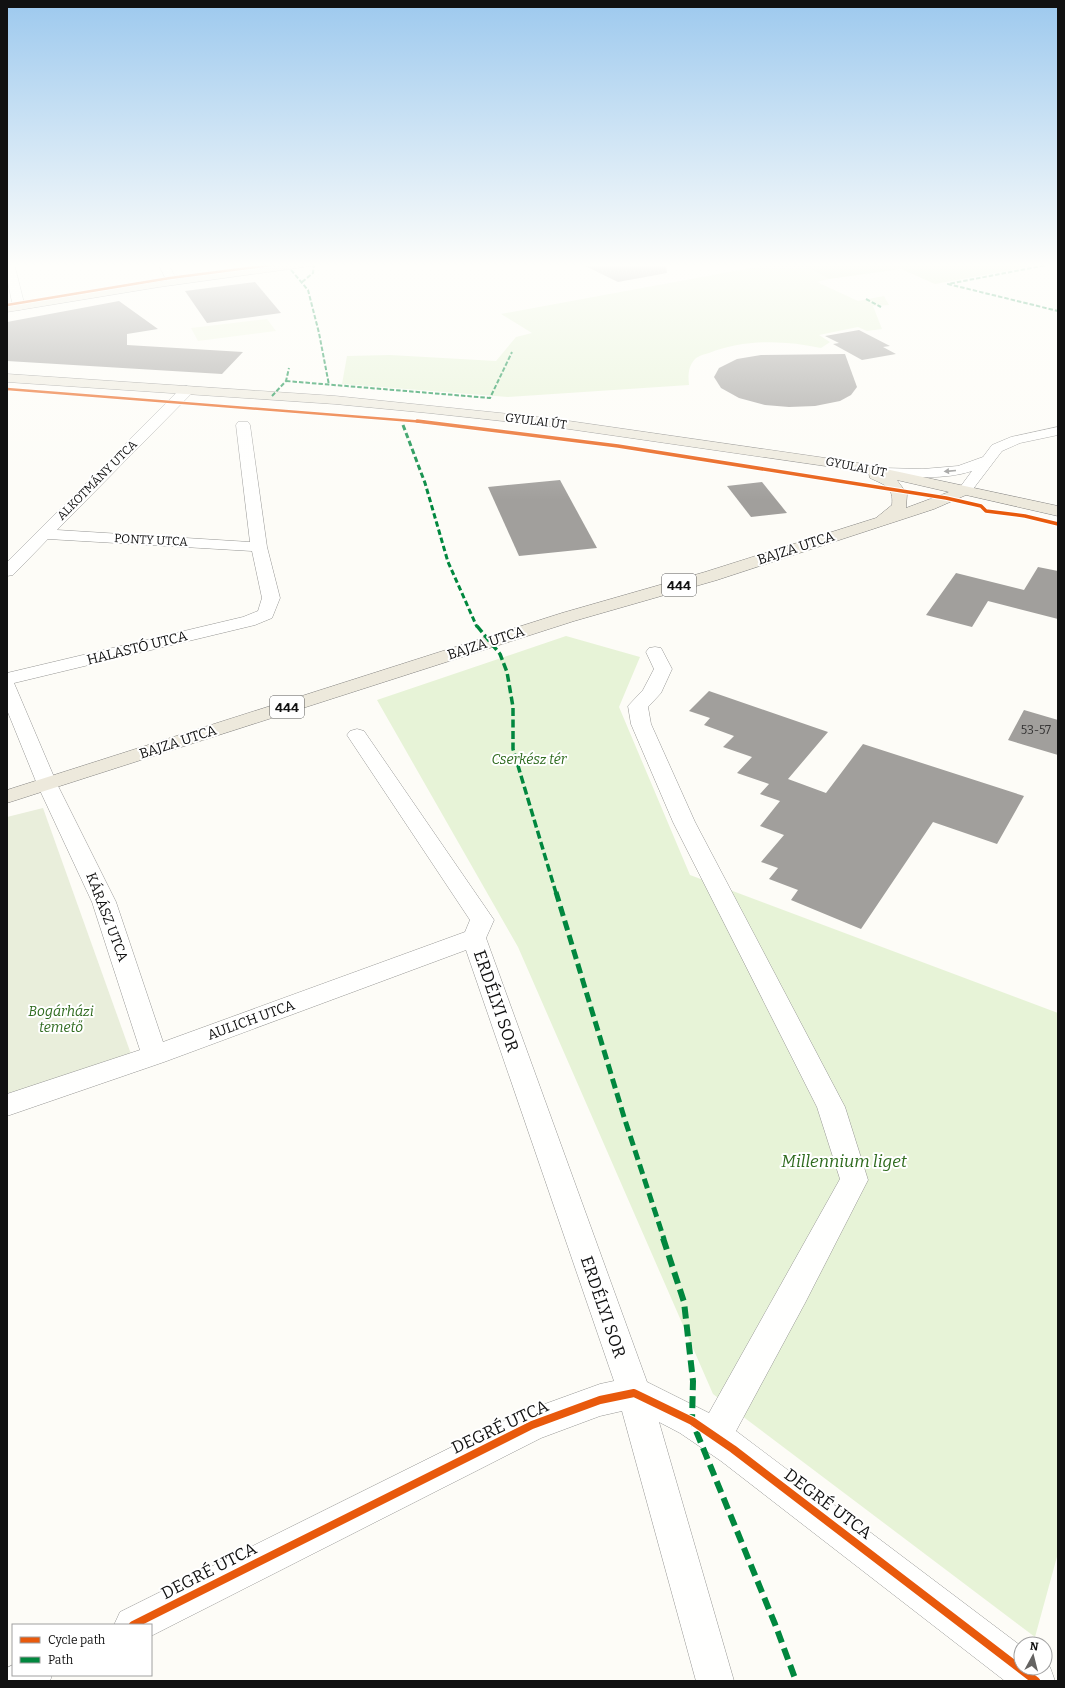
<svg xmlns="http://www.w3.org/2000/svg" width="1065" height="1688" viewBox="0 0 1065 1688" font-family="Bitter,serif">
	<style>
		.green { fill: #e7f3d7 }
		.forest { fill: #d8eac5 }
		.cemetery { fill: #e9eedb }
		.pitch { fill: #f0f6e1 }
		.building { fill: #a19f9c }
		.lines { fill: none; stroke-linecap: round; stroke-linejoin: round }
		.minor-casing { stroke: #979795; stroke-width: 1 }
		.major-casing { stroke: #858482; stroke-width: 1 }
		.minor { fill: #fffffe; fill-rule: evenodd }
		.major { fill: #ede9dc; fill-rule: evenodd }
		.quiet-far4 { stroke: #00873e; stroke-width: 2; stroke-dasharray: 4.5 2; stroke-linecap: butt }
		.quiet-far3 { stroke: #00873e; stroke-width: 3; stroke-dasharray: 5.5 3; stroke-linecap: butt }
		.quiet-far2 { stroke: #00873e; stroke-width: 3.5; stroke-dasharray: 8 3.5; stroke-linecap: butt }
		.quiet-far1 { stroke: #00873e; stroke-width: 5; stroke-dasharray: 10 5; stroke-linecap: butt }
		.quiet { stroke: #00873e; stroke-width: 6; stroke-dasharray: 12 6; stroke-linecap: butt }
		.cycleway-far2-casing { stroke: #fff; stroke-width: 4 }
		.cycleway-far1-casing { stroke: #fff; stroke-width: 5.5 }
		.cycleway-casing { stroke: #fff; stroke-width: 10 }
		.cycleway-far2 { stroke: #e8590c; stroke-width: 2.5 }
		.cycleway-far1 { stroke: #e8590c; stroke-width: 3.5 }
		.cycleway { stroke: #e8590c; stroke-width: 8 }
		.oneway { fill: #a0a09f }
		.labels { text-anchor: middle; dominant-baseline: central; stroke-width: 4; stroke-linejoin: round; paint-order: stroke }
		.far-street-label { font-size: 12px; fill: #111; stroke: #fff }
		.number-label { font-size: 12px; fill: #353434 }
		.shield { fill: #fff; stroke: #585858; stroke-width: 1 }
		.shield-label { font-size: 13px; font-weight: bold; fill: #111 }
		.street-label { font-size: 14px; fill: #111; stroke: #fff }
		.park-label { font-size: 14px; font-style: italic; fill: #2f6b1f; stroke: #fff }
		.near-street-label { font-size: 17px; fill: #111; stroke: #fff }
		.near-park-label { font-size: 17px; font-style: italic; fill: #2f6b1f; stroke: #fff }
	</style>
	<rect width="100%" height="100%" fill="#fdfcf7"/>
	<g class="green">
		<path d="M777 263H800L829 279 817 282 858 301 884 296 889 305 873 306 882 329 867 331 858 327 819 335 830 342 821 348C785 340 744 339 709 353 705 354 698 356 695 359 688 367 688 375 689 385L508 397 342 384 347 356 390 355 496 361 516 337 532 333 501 314Z"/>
		<path d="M566 636 640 657 619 707 690 875 1058 1013V1553L1035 1637 713 1394 518 947 377 700Z"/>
	</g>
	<path class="forest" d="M800 263H1049L935 284 901 269 829 279Z"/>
	<path class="cemetery" d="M43 808 131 1054 7 1094V817Z"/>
	<path class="pitch" d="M267 319 276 331 198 341 191 328Z"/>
	<g class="building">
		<path d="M579 263H666L667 273 618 282Z"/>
		<path d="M255 282 281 313 207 323 185 291Z"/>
		<path d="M119 301 158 329 127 334V345L243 352 222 374 7 361V322Z"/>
		<path d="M859 330 890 346 883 347 896 354 862 360 833 344 839 343 825 336Z"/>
		<path d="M845 354 857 387 851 395 840 401 815 406 789 407 765 405 739 398 721 388 714 377 719 368 737 359 761 355Z"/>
		<path d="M560 480 597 548 519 556 488 487Z"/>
		<path d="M762 482 787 513 751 517 727 486Z"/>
		<path d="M1038 567 1058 571V619L988 601 972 627 926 615 956 573 1024 590Z"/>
		<path d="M709 691 828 732 788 779 826 793 863 744 1024 796 997 844 933 822 861 929 791 900 798 890 769 879 778 868 761 862 784 835 760 826 780 801 760 794 769 784 737 773 752 757 723 747 734 736 704 725 710 718 689 711Z"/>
		<path d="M1024 710 1058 720V755L1008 740Z"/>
	</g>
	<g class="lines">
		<defs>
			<g id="minor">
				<path d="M7 263H14L25 307 23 309 19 310 13 307 7 278Z"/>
				<path d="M158 263H168L177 281 176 283H168Z"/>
				<path d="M187 386 193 390 192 393 57 530 250 542 236 425 238 422H248L250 425 267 547 280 598 272 618 255 625 14 683 57 784 116 902 163 1042 465 932 470 920 347 735 350 731 357 729 364 731 494 920 486 938 647 1382 709 1413 840 1179 817 1107 673 822 631 724 628 706 643 690 654 669 646 652 649 648 655 647 661 648 672 669 661 693 648 707 651 724 695 822 845 1107 868 1180 805 1303 736 1431 1021 1646V1668H1045V1664L1050 1667 1055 1681H1005L721 1461 680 1433 659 1422 734 1681H696L622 1411 600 1416 541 1438 151 1636V1625H114L120 1612 520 1413 600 1384 614 1381 466 950 164 1062 7 1116V1094L140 1050 92 902 37 784 7 710V673L243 617 258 611 262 598 252 551 48 539 13 575 7 576V562L182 387Z"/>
				<path d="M1058 427V435L1020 443 1002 451 970 493H960L958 490 972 471C945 480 912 477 883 476L878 475 876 472 878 469 883 468 923 469 958 466 983 457 992 445 1011 437Z"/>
				<path d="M13 1665V1675H52L50 1681H7V1668Z"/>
			</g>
			<g id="major">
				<path d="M284 263H316L311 266 159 287 7 312V306L45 299Z"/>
				<path d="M7 374 335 396 548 418 853 462 1058 506V516L966 495 934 509 717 580 574 621 7 803V790L562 613 705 572 876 518 892 505C894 487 885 485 870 478L869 474 853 470 548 426 429 413 335 404 7 382ZM897 480 949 492 906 508 907 494Z"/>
			</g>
		</defs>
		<use href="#minor" class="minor-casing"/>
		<use href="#major" class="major-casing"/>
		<use href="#minor" class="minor"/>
		<use href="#major" class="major"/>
		<g class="quiet-far4">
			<path d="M1057 263 948 284 1058 311"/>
			<path d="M291 270 308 290 319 333 329 385"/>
			<path d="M302 282 313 273 314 263"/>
			<path d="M866 299 881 307"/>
			<path d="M286 381 490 398 512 352"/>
			<path d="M272 396 286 381 289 368"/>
		</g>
		<path class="quiet-far3" d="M403 425 425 483 448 562 477 627"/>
		<path class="quiet-far2" d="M477 626 500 654 507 672 513 707V749L556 893"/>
		<path class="quiet-far1" d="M556 892 624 1117 664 1239"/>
		<path class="quiet" d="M663 1238 684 1302 693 1381 692 1421 775 1624 796 1681"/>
		<defs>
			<g id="cycleway-far2">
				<path d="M7 305 170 278 287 263"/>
				<path d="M7 389 425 422"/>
			</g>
			<path id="cycleway-far1" d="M417 421 618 446 946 498 981 506 986 511 1025 516 1058 524"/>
			<path id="cycleway" d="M133 1625 532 1425 600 1400 634 1393 692 1421 733 1449 1036 1681"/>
		</defs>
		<use href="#cycleway-far2" class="cycleway-far2-casing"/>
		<use href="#cycleway-far1" class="cycleway-far1-casing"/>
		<use href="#cycleway" class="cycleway-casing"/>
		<use href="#cycleway-far2" class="cycleway-far2"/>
		<use href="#cycleway-far1" class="cycleway-far1"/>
		<use href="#cycleway" class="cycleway"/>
	</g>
	<defs><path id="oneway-solid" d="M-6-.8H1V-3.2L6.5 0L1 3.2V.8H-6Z"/></defs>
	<use class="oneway" href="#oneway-solid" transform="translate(950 471) rotate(175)"/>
	<linearGradient id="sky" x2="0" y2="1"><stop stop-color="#9dc9ee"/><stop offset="0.53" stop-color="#fefefb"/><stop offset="1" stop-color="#fefefb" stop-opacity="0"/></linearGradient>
	<rect width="1065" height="500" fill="url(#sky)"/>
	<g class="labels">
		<g class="far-street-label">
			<text transform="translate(536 421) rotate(7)">GYULAI ÚT</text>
			<text transform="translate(856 467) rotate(11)">GYULAI ÚT</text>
			<text transform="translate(97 480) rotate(-45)">ALKOTMÁNY UTCA</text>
			<text transform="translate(151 540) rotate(3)">PONTY UTCA</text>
		</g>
		<g class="number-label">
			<text x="1036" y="730">53-57</text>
		</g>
		<g class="shield">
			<rect x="662" y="574" width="34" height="22" rx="3"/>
			<rect x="270" y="696" width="34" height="22" rx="3"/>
		</g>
		<g class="shield-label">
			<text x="679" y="585">444</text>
			<text x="287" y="707">444</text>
		</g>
		<g class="street-label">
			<text transform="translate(796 548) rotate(-18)">BAJZA UTCA</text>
			<text transform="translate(486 643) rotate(-18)">BAJZA UTCA</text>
			<text transform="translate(137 648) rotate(-14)">HALASTÓ UTCA</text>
			<text transform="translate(178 742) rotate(-18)">BAJZA UTCA</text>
			<text transform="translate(107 917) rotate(69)">KÁRÁSZ UTCA</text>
			<text transform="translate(251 1020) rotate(-20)">AULICH UTCA</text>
		</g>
		<g class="park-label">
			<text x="529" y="759">Cserkész tér</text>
			<text x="61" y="1011">Bogárházi<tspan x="61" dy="16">temető</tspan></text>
		</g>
		<g class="near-street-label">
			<text transform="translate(496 1001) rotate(71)">ERDÉLYI SOR</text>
			<text transform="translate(603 1307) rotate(71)">ERDÉLYI SOR</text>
			<text transform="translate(500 1427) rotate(-25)">DEGRÉ UTCA</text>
			<text transform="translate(828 1504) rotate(37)">DEGRÉ UTCA</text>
			<text transform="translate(209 1571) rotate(-27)">DEGRÉ UTCA</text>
		</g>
		<g class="near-park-label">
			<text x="844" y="1161">Millennium liget</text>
		</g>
	</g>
	<rect width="1065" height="1688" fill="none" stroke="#111111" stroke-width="16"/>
	<rect x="12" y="1624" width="140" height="52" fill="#ffffff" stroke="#a0a0a0"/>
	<rect x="20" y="1637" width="20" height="6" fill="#e8590c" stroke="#a0a0a0"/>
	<text x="48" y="1644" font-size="12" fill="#111111">Cycle path</text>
	<rect x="20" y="1657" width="20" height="6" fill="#00873e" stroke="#a0a0a0"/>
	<text x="48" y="1664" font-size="12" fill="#111111">Path</text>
	<g transform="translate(1033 1656) rotate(7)"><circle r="19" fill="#ffffff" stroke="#a0a0a0"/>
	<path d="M0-3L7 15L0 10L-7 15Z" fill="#646362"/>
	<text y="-6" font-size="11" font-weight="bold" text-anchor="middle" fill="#111111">N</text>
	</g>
</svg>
